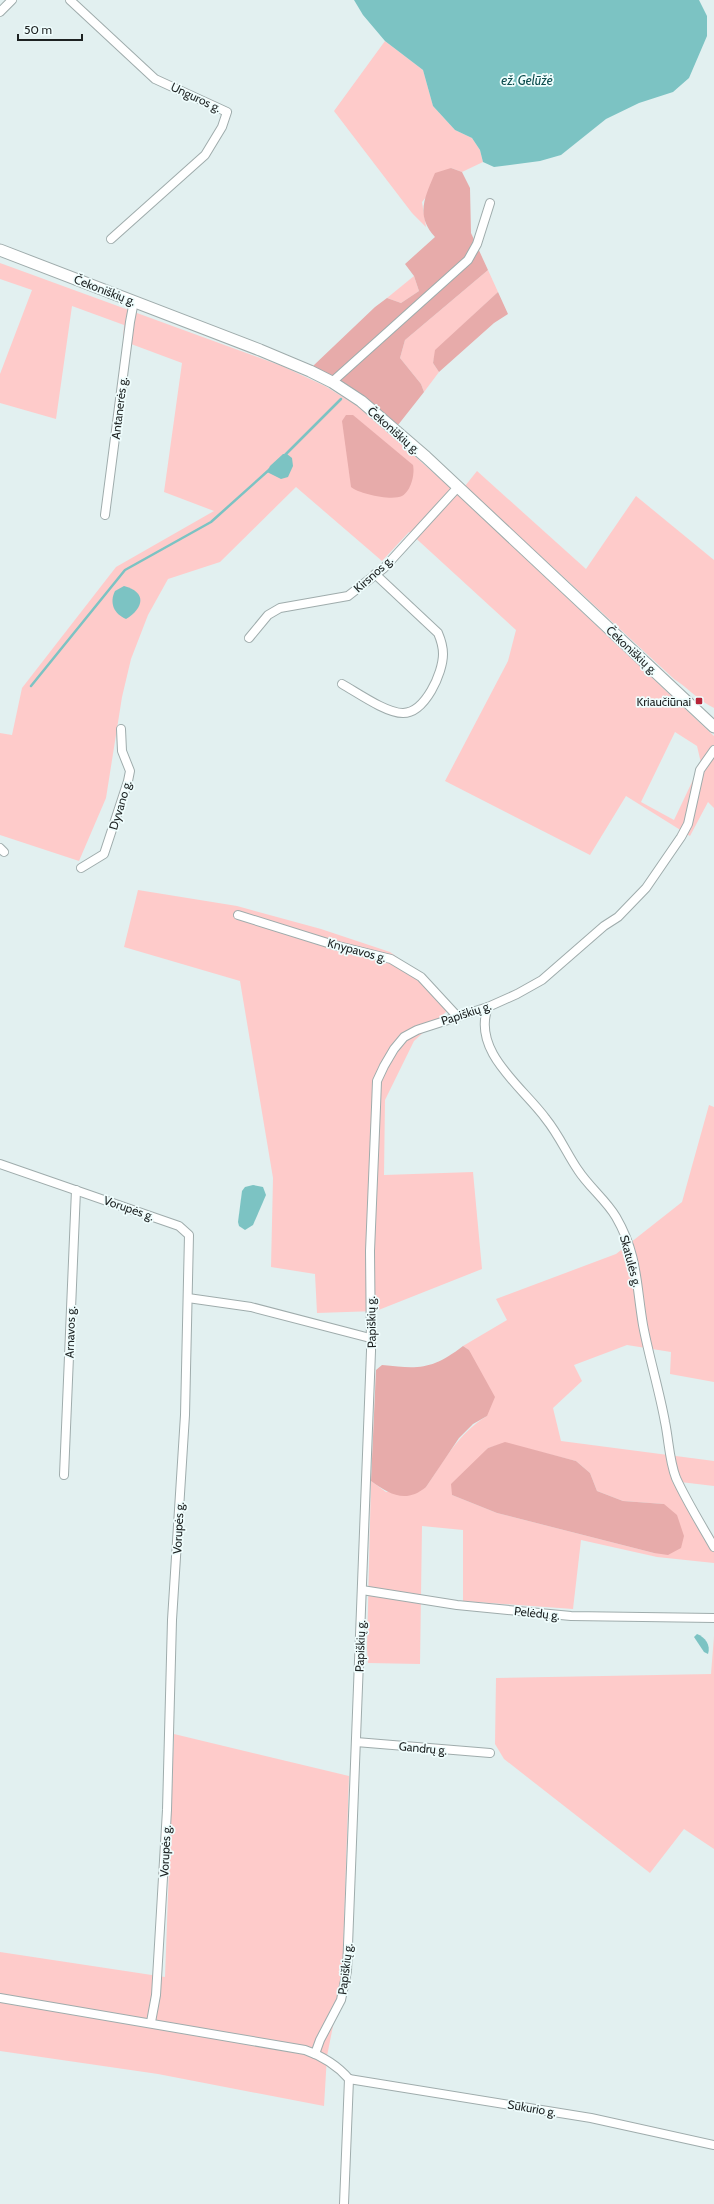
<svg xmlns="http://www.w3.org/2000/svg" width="714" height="2204" viewBox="0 0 714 2204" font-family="Cabin,sans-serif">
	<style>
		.green { fill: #fecbca; fill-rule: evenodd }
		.forest { fill: #e7abaa }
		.water { fill: #7cc3c3 }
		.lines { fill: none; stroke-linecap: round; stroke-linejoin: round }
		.stream { stroke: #7cc3c3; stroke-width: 2.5 }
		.minor-casing { stroke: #9facac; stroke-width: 10 }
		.secondary-casing { stroke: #9facac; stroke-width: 13 }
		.minor { stroke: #fff; stroke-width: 8 }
		.secondary { stroke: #fff; stroke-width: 11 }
		.poi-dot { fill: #b72539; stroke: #effdfd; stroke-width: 1.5 }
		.labels { text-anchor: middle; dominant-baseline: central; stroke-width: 3.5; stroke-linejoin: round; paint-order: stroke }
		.street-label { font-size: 12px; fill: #1d2222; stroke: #effdfd }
		.poi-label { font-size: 12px; fill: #1d2222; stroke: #effdfd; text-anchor: end }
		.water-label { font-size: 13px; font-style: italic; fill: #0d4d4e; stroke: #effdfd }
	</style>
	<rect width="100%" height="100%" fill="#e2f0f0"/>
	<g class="green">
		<path d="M385 41 423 70 433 106 455 130 472 138 480 150 483 162 462 172 451 168 422 202 426 227 412 213 334 111Z"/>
		<path d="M0 263 282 366 325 386 359 407 444 482 714 736V808L708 802 690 836 626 796 590 855 445 781 508 661 516 630 409 532 382 561 296 487 220 562 168 579 148 615 131 659 122 697 106 798 79 861 0 835V733L12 735 22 688 116 567 214 511 164 492 182 363 123 341 124 325 72 306 56 419 0 403V374L32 290 0 279ZM675 732 697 746 701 763 674 820 641 802Z"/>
		<path d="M488 270 498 292 436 350 433 363 439 372 424 392 421 384 400 358 405 340Z"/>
		<path d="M414 276 419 291 401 303 387 298Z"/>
		<path d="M477 471 586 569 636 496 714 560V708C699 701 688 688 674 679L465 486Z"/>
		<path d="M138 890 237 906 321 929 390 952 427 979 447 1011 414 1041 385 1100 384 1175 473 1172 482 1269 376 1311 317 1313 315 1274 271 1267 273 1178 240 981 124 947Z"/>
		<path d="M709 1105 714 1107V1382L670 1374 671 1352 627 1345 574 1365 582 1381 553 1408 561 1441 714 1461V1486L672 1481 714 1552V1563L657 1557 581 1540 573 1609 463 1601V1530L422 1526 420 1664 368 1663 367 1648 371 1481 386 1492 426 1487C444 1460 459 1433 487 1416L469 1350 463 1346 507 1320 496 1299 616 1254 682 1202ZM505 1443 576 1461 590 1473 597 1491 623 1501 664 1504 654 1553 497 1513 452 1495 488 1448Z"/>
		<path d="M714 1636V1849L684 1829 650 1873 504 1759 495 1744 496 1678 711 1674Z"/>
		<path d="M174 1734 349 1776 342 1981 327 2056 324 2106 158 2074 0 2051V1952L165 1977Z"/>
	</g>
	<g class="forest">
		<path d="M451 168 462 172 470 188 471 233 488 270 405 340 400 358 421 384 424 392 398 425 362 395 313 366 375 307 387 298 401 303 419 291 414 276 405 264 435 237C415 215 425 197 435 173Z"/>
		<path d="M498 292 508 314 494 323 439 372 433 363 435 350Z"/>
		<path d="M346 415H353L413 465C415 474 411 491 402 496 392 501 359 494 351 487L342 421Z"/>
		<path d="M463 1346 469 1350 495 1397 487 1416 473 1424 459 1438 426 1487C406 1504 389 1494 371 1481L376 1370 382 1365C419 1369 432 1370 463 1346Z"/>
		<path d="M505 1442 576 1461 590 1473 597 1491 623 1501 664 1504 677 1515 684 1536 681 1548 668 1555 654 1553 497 1513 452 1495 451 1484 488 1448Z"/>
	</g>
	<g class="water">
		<path d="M354 0H699L707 16V36L689 78 673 92 639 103 606 119 561 155 540 161 494 167 483 162 480 150 472 138 455 130 433 106 423 70 385 41 363 15Z"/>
		<path d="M283 454H287L292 458 293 466 288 477 281 479 267 472 270 466Z"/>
		<path d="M124 586C147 592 144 608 126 619 114 614 109 603 115 591Z"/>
		<path d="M253 1185 263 1187 266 1195 253 1225 245 1230 239 1226 238 1222 242 1191 245 1187Z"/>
		<path d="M697 1634C705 1637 711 1645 708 1654L704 1652 694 1637Z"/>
	</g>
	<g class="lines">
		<g class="stream">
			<path d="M285 455 341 399"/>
			<path d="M31 686 125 570 211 522 270 469"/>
		</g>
		<defs>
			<g id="minor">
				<path d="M70 0 155 79 227 112 222 127 205 155 111 239"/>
				<path d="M0 12 12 0"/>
				<path d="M332 382 468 260 477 244 490 203"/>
				<path d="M105 515 130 322 134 301"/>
				<path d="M249 638 268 615 280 608 348 596 384 568 458 487"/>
				<path d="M342 684C358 693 386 713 403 713 425 713 443 673 443 654 443 647 441 640 438 633L375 574"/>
				<path d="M0 848 4 852"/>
				<path d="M81 868 104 854 128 781 130 771 122 751 121 729"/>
				<path d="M238 915 334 945 391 959 421 977 457 1016"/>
				<path d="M488 1007C471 1052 524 1088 546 1119 559 1135 567 1154 578 1170 589 1187 606 1200 616 1217 638 1255 636 1284 643 1325 649 1357 659 1389 665 1422 669 1441 669 1460 676 1478 687 1502 701 1524 714 1547"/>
				<path d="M0 1164 179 1226 189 1235 185 1415 172 1620 167 1810 156 1995 151 2022"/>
				<path d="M188 1298 251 1307 370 1338"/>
				<path d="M64 1475 76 1190"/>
				<path d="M362 1590 457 1605 571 1616 714 1618"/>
				<path d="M356 1742 490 1753"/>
				<path d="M0 1998 305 2050C322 2056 337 2065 349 2079"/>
				<path d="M315 2054 320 2040 341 2000 347 1971 371 1351 370 1251 376 1107 377 1081 384 1066 394 1049 404 1037 417 1030 488 1007 517 994 542 980 604 926 618 917 646 888 681 837 688 824 700 770 714 750"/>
				<path d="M349 2079 591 2118 714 2145"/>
				<path d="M344 2204 349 2079"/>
			</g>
			<path id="secondary" d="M0 250 260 350 310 371 332 382 361 401 426 457 714 727"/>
		</defs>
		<use href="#minor" class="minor-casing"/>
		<use href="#secondary" class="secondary-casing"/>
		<use href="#minor" class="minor"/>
		<use href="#secondary" class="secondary"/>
	</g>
	<rect class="poi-dot" x="695" y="697" width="8" height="8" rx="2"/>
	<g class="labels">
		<g class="street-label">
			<text transform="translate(196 97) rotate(25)">Unguros g.</text>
			<text transform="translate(105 290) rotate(21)">Čekoniškių g.</text>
			<text transform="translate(119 408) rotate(-83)">Antanerės g.</text>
			<text transform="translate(394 430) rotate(41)">Čekoniškių g.</text>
			<text transform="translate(373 574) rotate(-42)">Kirsnos g.</text>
			<text transform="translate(632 650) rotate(43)">Čekoniškių g.</text>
			<text transform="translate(120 805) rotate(-73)">Dyvano g.</text>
			<text transform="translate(357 950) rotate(15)">Knypavos g.</text>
			<text transform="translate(466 1013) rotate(-18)">Papiškių g.</text>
			<text transform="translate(129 1208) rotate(19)">Vorupės g.</text>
			<text transform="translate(631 1261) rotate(75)">Skatulės g.</text>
			<text transform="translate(371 1322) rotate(-91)">Papiškių g.</text>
			<text transform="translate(70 1332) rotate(-88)">Arnavos g.</text>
			<text transform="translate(178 1528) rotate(-87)">Vorupės g.</text>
			<text transform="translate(537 1613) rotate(6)">Pelėdų g.</text>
			<text transform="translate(360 1646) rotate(-88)">Papiškių g.</text>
			<text transform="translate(423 1748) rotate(5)">Gandrų g.</text>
			<text transform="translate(165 1851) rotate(-87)">Vorupės g.</text>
			<text transform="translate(345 1969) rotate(-83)">Papiškių g.</text>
			<text transform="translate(532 2108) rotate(10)">Sūkurio g.</text>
		</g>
		<g class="poi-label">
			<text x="691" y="701">Kriaučiūnai</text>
		</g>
		<g class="water-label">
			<text x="527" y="80">ež. Gelūžė</text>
		</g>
	</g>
	<path d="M18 34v6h64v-6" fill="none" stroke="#1d2222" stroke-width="2"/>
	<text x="24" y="34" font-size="12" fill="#1d2222" stroke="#effdfd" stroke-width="3" paint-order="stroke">50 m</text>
</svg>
